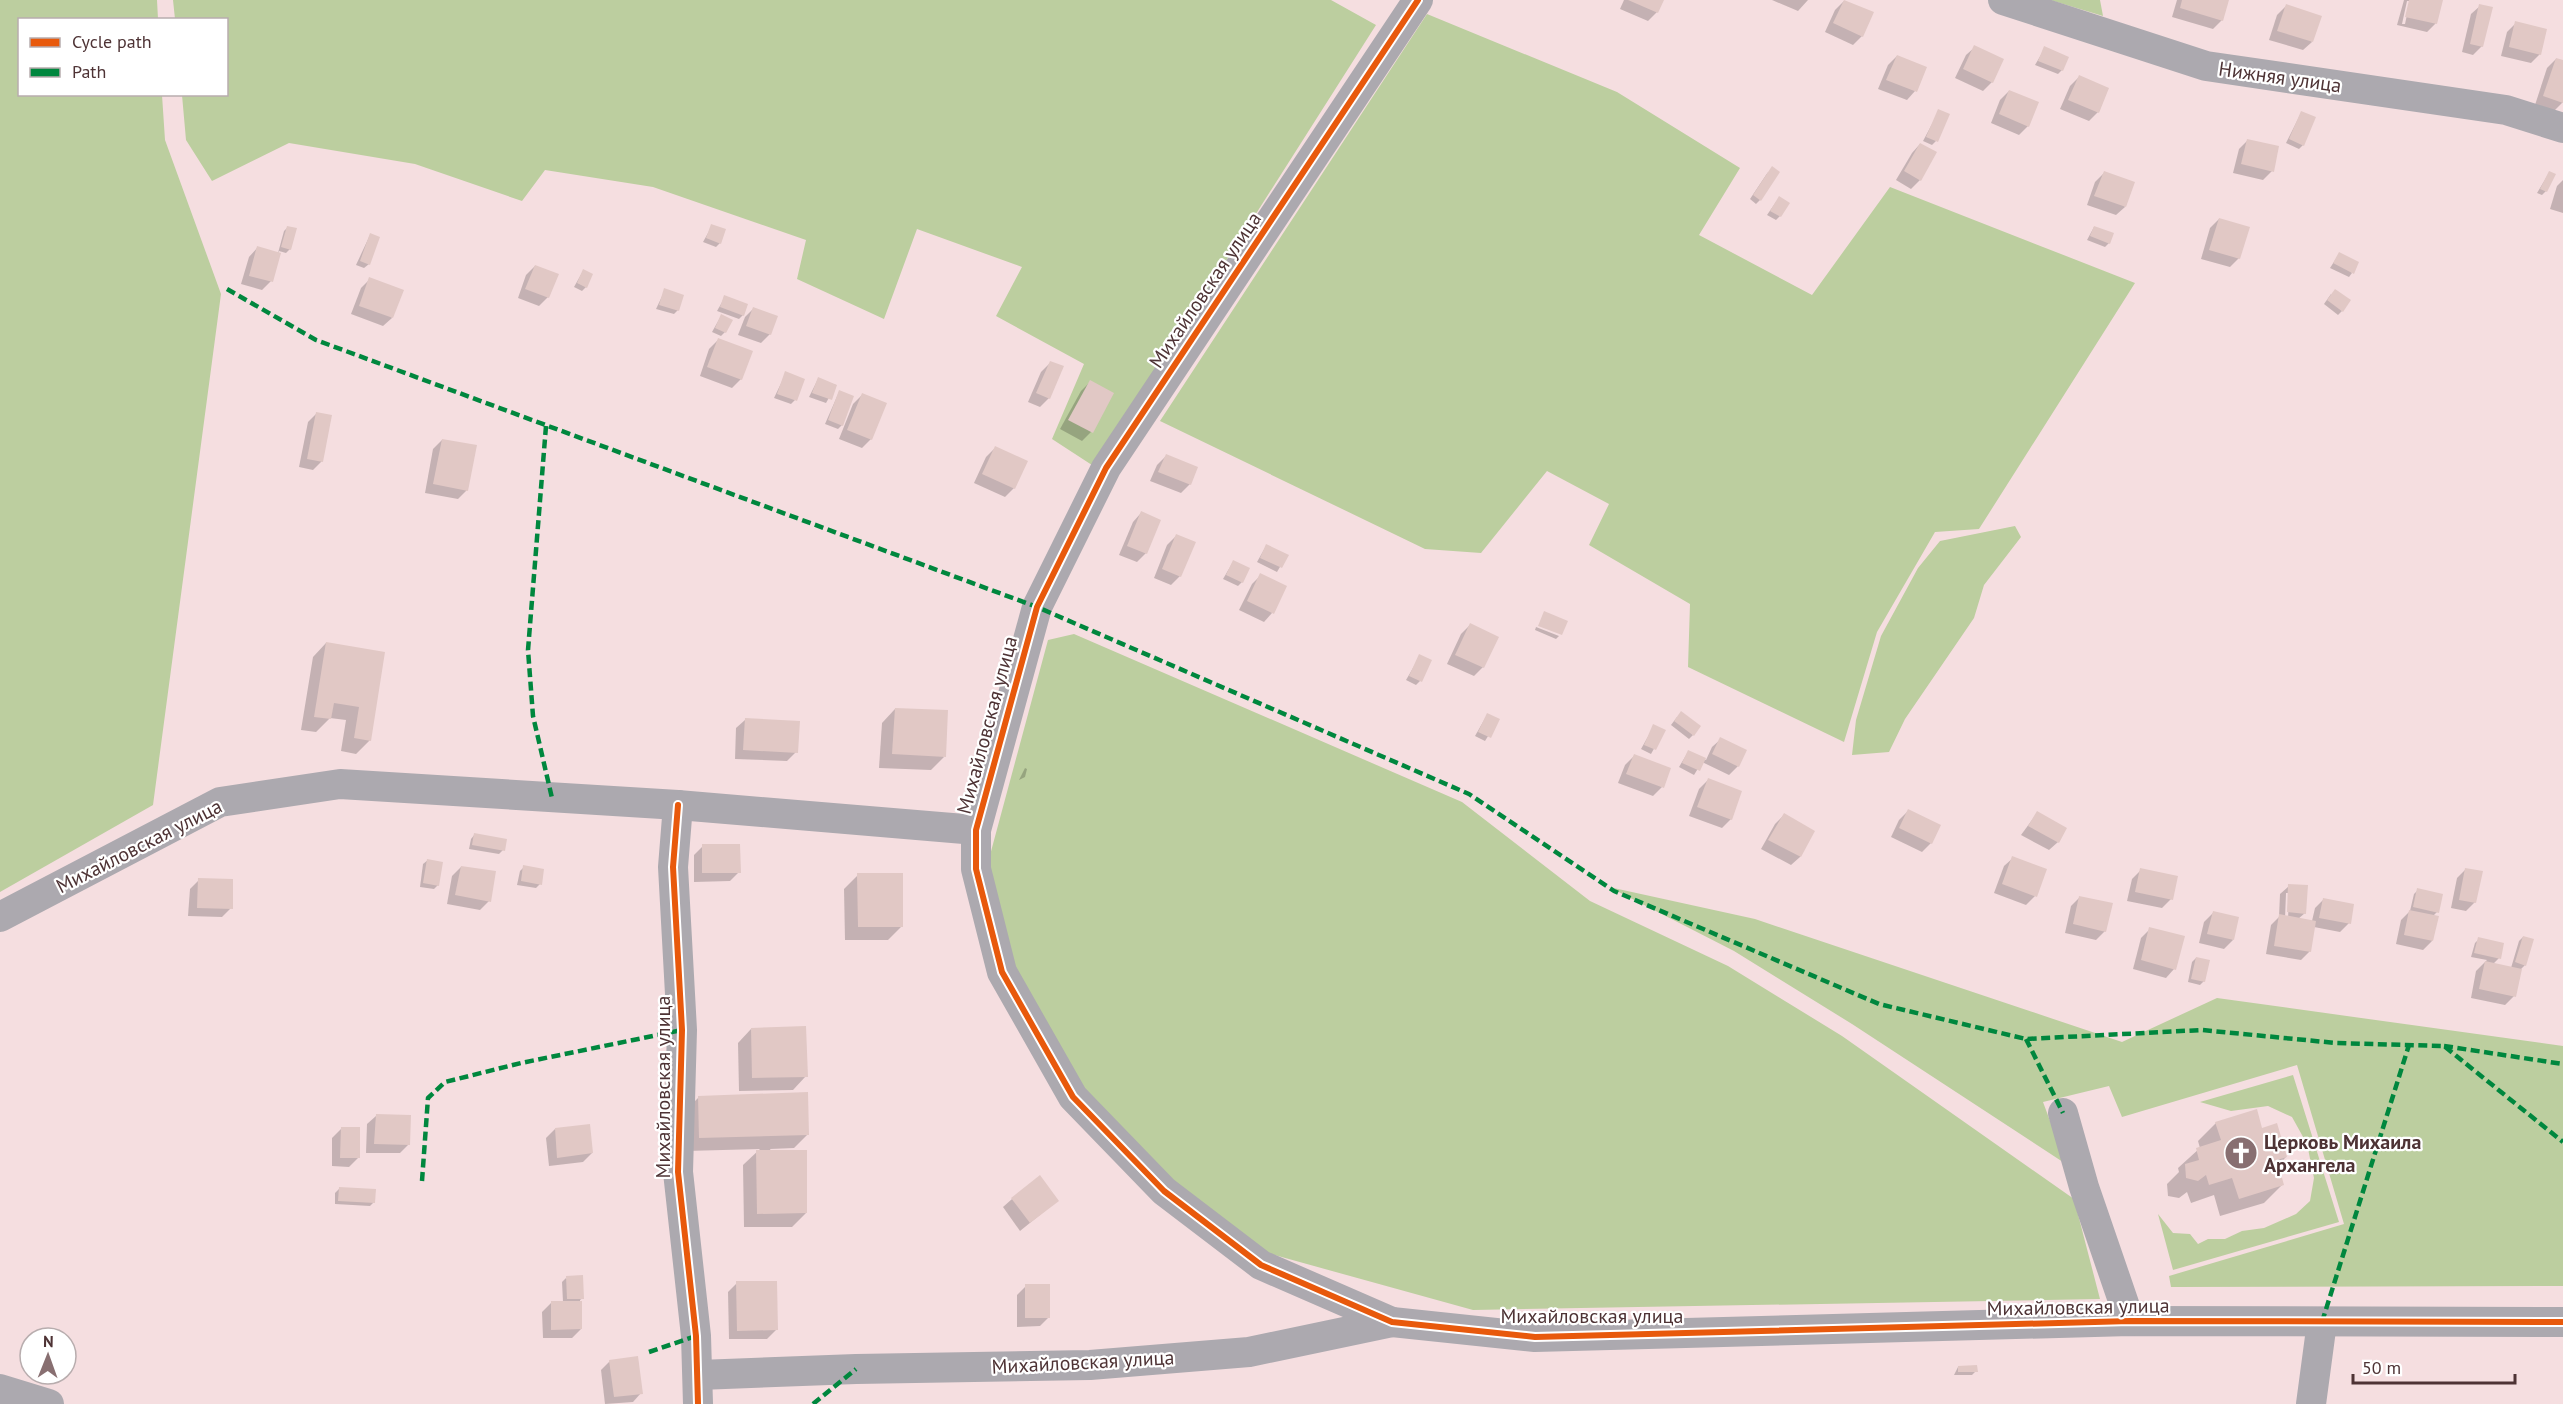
<svg xmlns="http://www.w3.org/2000/svg" width="2563" height="1404" viewBox="0 0 2563 1404" font-family="'PT Sans',sans-serif">
	<style>
		.green { fill: #bcce9f }
		.shadow { fill: #0003; fill-rule: evenodd }
		.building { fill: #e1c8c5 }
		.lines { fill: none; stroke-linecap: round; stroke-linejoin: round }
		.minor { stroke: #aca9af; stroke-width: 30 }
		.quiet { stroke: #00873e; stroke-width: 4.5; stroke-dasharray: 9 4.5; stroke-linecap: butt }
		.cycleway-casing { stroke: #fff; stroke-width: 10 }
		.cycleway { stroke: #e8590c; stroke-width: 6 }
		.labels { text-anchor: middle; dominant-baseline: central; stroke-width: 4.5; stroke-linejoin: round; paint-order: stroke }
		.street-label { font-size: 20px; fill: #4e3335; stroke: #fff }
		.poi-label { font-size: 20px; font-weight: bold; fill: #4e3335; stroke: #fff; text-anchor: start }
	</style>
	<rect width="100%" height="100%" fill="#f5dee0"/>
	<g class="green">
		<path d="M0 0H157L158 19 20 20V94L162 95 165 140 221 294 153 805 0 892Z"/>
		<path d="M173 0H1331L1376 25 1095 467 1052 439 1084 364 996 316 1022 267 917 229 884 319 797 279 806 240 653 187 545 170 522 201 415 164 289 143 212 181 186 140 182 95 226 94V20L175 19Z"/>
		<path d="M2050 0H2100L2103 16Z"/>
		<path d="M1427 14 1617 92 1740 168 1699 235 1812 295 1890 187 2135 283 1979 529 1935 532 1877 632 1844 742 1688 667 1690 604 1589 545 1609 504 1547 471 1481 553 1425 549 1160 421Z"/>
		<path d="M2015 526 2021 537 1984 585 1974 618 1905 719 1889 752 1852 755 1856 720 1881 636 1918 568 1940 541Z"/>
		<path d="M1074 634 1462 802 1590 901 1728 966 1842 1036 2074 1199 2100 1299 1473 1310 1267 1253 1175 1183 1082 1086 1015 970 986 870 1048 640Z"/>
		<path d="M1609 887 1755 919 2122 1042 2217 998 2563 1046V1286L2171 1287 2169 1276 2344 1224 2297 1065 2122 1117 2109 1086 2043 1102 2066 1164 1852 1024 1734 951Z"/>
		<path d="M2293 1075 2339 1222 2173 1270 2158 1214 2173 1233 2190 1234 2198 1244 2208 1239H2225L2242 1231 2264 1228 2296 1214 2310 1201 2314 1178 2307 1144 2292 1117 2268 1106 2231 1111 2200 1102Z"/>
	</g>
	<g class="shadow">
		<path d="M1624 0H1662L1657 12 1648 21 1620 9Z"/>
		<path d="M1772 0H1808L1798 11Z"/>
		<path d="M2177 0H2228L2222 20 2213 29 2172 17Z"/>
		<path d="M2404 0H2441L2436 23 2427 32 2397 25ZM2407 1H2410L2405 24H2402Z"/>
		<path d="M1844 1 1862 36 1853 45 1825 32 1835 10Z"/>
		<path d="M2286 6 2312 42 2303 50 2269 40 2277 15Z"/>
		<path d="M2480 6 2482 46 2473 55 2462 52 2471 14Z"/>
		<path d="M2516 23 2540 54 2531 63 2501 56 2507 32Z"/>
		<path d="M1975 47 1992 82 1983 91 1955 78 1966 55Z"/>
		<path d="M2045 48 2062 70 2058 74 2035 65Z"/>
		<path d="M1897 56 1915 91 1907 100 1878 89 1888 65Z"/>
		<path d="M2556 59 2563 62V102L2554 111 2535 105 2547 68Z"/>
		<path d="M2079 77 2098 112 2089 121 2060 109 2070 86Z"/>
		<path d="M2009 91 2028 126 2019 135 1991 123 2000 100Z"/>
		<path d="M1939 111 1936 141 1932 145 1923 141Z"/>
		<path d="M2301 113 2303 145 2299 149 2286 143Z"/>
		<path d="M2248 140 2272 171 2263 180 2233 173 2239 149Z"/>
		<path d="M1920 144V180L1911 189 1896 180 1912 153Z"/>
		<path d="M1768 172 1760 200 1756 204 1750 199Z"/>
		<path d="M2104 173 2125 207 2116 215 2087 205 2095 182Z"/>
		<path d="M2549 173 2546 191 2542 195 2537 193Z"/>
		<path d="M2563 180V213L2550 209 2557 186Z"/>
		<path d="M1776 202 1780 216 1776 220 1767 215Z"/>
		<path d="M2219 219 2239 258 2230 267 2201 259 2210 228Z"/>
		<path d="M712 226 720 243 716 247 703 242Z"/>
		<path d="M288 227 290 249 286 253 279 251 271 281 262 290 241 284 249 257 257 248 278 253 284 231Z"/>
		<path d="M2094 227 2109 243 2105 247 2087 240Z"/>
		<path d="M370 235 369 264 364 268 356 265Z"/>
		<path d="M2339 254 2352 273 2349 277 2330 268Z"/>
		<path d="M535 266 548 297 539 306 518 298 526 275Z"/>
		<path d="M583 271 586 287 582 291 574 287Z"/>
		<path d="M370 279 392 318 383 326 351 314 361 288Z"/>
		<path d="M665 290 678 310 674 314 656 309Z"/>
		<path d="M2331 294 2342 311 2338 315 2324 304Z"/>
		<path d="M725 297 743 315 739 319 717 311Z"/>
		<path d="M754 308 770 334 761 343 738 335 745 317Z"/>
		<path d="M721 316 725 332 721 336 712 332Z"/>
		<path d="M718 340 741 379 732 388 700 376 709 349Z"/>
		<path d="M1050 363 1049 398 1040 407 1028 402 1041 372Z"/>
		<path d="M786 373 795 400 791 404 774 398Z"/>
		<path d="M818 379 836 385 826 403 809 397Z"/>
		<path d="M1090 382 1091 432 1082 441 1060 429 1081 391Z"/>
		<path d="M839 392 842 425 838 429 825 424Z"/>
		<path d="M862 395 871 439 862 448 839 439 853 404Z"/>
		<path d="M317 413 322 461 313 470 299 467 308 422Z"/>
		<path d="M442 440 467 490 458 499 425 493 433 449Z"/>
		<path d="M995 448 1014 488 1005 497 974 483 986 457Z"/>
		<path d="M1166 456 1190 484 1181 493 1150 481 1157 465Z"/>
		<path d="M1141 513 1146 553 1137 562 1119 555 1133 522Z"/>
		<path d="M1176 536 1180 576 1171 585 1154 578 1167 545Z"/>
		<path d="M1266 546 1287 555 1277 572 1257 562Z"/>
		<path d="M1233 562 1242 582 1238 586 1223 579Z"/>
		<path d="M1261 575 1272 613 1264 622 1239 610 1252 584Z"/>
		<path d="M1470 625 1483 667 1474 676 1447 664 1461 634Z"/>
		<path d="M1536 627 1559 636 1556 639 1535 630Z"/>
		<path d="M326 643 384 653 370 740 356 754 341 751 346 720 330 718 316 732 301 730 313 657Z"/>
		<path d="M1420 656V681L1416 685 1406 680Z"/>
		<path d="M895 709 944 757 931 770 879 768 882 723Z"/>
		<path d="M1487 715 1498 720 1485 741 1475 736Z"/>
		<path d="M1677 717 1693 735 1689 739 1671 725Z"/>
		<path d="M745 720 796 752 787 761 735 759 736 728Z"/>
		<path d="M1654 726 1664 731 1651 754 1641 749Z"/>
		<path d="M1721 739 1738 766 1729 775 1702 762 1694 775 1679 767 1688 752 1706 760 1712 747Z"/>
		<path d="M1634 756 1662 787 1653 796 1618 783 1625 765Z"/>
		<path d="M1025 768 1027 769 1025 777 1019 780Z"/>
		<path d="M1708 780 1731 819 1722 828 1689 816 1699 789Z"/>
		<path d="M1908 811 1931 843 1922 852 1891 837 1899 820Z"/>
		<path d="M2037 813 2058 842 2049 850 2021 835Z"/>
		<path d="M1784 815 1813 832 1800 857 1791 865 1761 849 1775 824Z"/>
		<path d="M475 834 503 850 499 854 469 849 471 839Z"/>
		<path d="M703 846 739 872 730 881 694 882V855Z"/>
		<path d="M2013 858 2035 896 2026 905 1994 893 2004 866Z"/>
		<path d="M428 860 438 885 434 889 420 887 423 864Z"/>
		<path d="M461 867 489 901 480 910 447 904 452 876Z"/>
		<path d="M524 867 540 884 536 888 517 885 520 871Z"/>
		<path d="M2466 869 2475 902 2466 911 2451 908 2457 878Z"/>
		<path d="M2141 870 2171 899 2162 908 2127 901 2132 879Z"/>
		<path d="M858 875 902 926 888 940H845L844 889Z"/>
		<path d="M199 880 231 908 222 917 188 916 190 889Z"/>
		<path d="M2289 886 2305 913 2298 919 2312 921 2315 908 2324 899 2349 923 2340 932 2314 927 2310 951 2301 960 2266 954 2271 925 2279 917 2280 894ZM2286 893H2289L2288 920 2285 919Z"/>
		<path d="M2418 890 2437 912 2433 916 2432 941 2423 950 2396 944 2401 920 2410 911 2414 894Z"/>
		<path d="M2080 897 2105 931 2096 940 2065 933 2071 906Z"/>
		<path d="M2213 913 2233 940 2224 949 2199 943 2204 922Z"/>
		<path d="M2150 929 2174 969 2166 978 2133 969 2141 938Z"/>
		<path d="M2523 937 2525 965 2520 970 2514 996 2505 1005 2471 998 2476 971 2487 960 2471 957 2475 943 2479 939 2499 958 2493 964 2511 968 2519 941Z"/>
		<path d="M2196 958 2204 981 2200 985 2188 982 2192 962Z"/>
		<path d="M751 1029 806 1076 793 1090 739 1091 738 1043Z"/>
		<path d="M699 1097 808 1134 794 1148 770 1149 806 1213 792 1227H744L743 1165 760 1149 686 1151 685 1111Z"/>
		<path d="M376 1116 409 1144 400 1153H366L367 1124Z"/>
		<path d="M2216 1123 2261 1130 2286 1157 2277 1166 2282 1185 2264 1203 2220 1216 2214 1195 2191 1203 2187 1192 2179 1198 2168 1196 2167 1184 2179 1172 2178 1168 2200 1148 2198 1141Z"/>
		<path d="M341 1129 358 1158 349 1167 332 1166V1138Z"/>
		<path d="M555 1129 592 1153 583 1162 549 1166 546 1138Z"/>
		<path d="M339 1189 374 1202 370 1206 335 1204V1193Z"/>
		<path d="M1012 1199 1057 1201 1020 1231 1003 1207Z"/>
		<path d="M566 1278 583 1298 580 1300 581 1329 572 1338H543L542 1312 551 1303 563 1302 562 1282Z"/>
		<path d="M737 1283 776 1330 767 1339H729L728 1292Z"/>
		<path d="M1026 1286 1049 1317 1040 1326 1017 1327V1295Z"/>
		<path d="M610 1361 641 1393 633 1402 605 1404 601 1370Z"/>
		<path d="M1958 1367 1976 1371 1972 1375H1954Z"/>
	</g>
	<g class="building">
		<path d="M1628 0H1664L1658 13Z"/>
		<path d="M1844 0 1874 12 1863 37 1833 23Z"/>
		<path d="M2182 0H2229L2223 21 2180 8Z"/>
		<path d="M2409 0H2443L2437 24 2405 17Z"/>
		<path d="M2286 4 2322 16 2313 42 2277 31Z"/>
		<path d="M2479 4 2493 7 2483 47 2470 44Z"/>
		<path d="M2515 21 2547 29 2541 55 2509 47Z"/>
		<path d="M1974 45 2004 59 1993 83 1963 69Z"/>
		<path d="M2044 46 2069 57 2063 71 2038 61Z"/>
		<path d="M1897 55 1927 67 1917 92 1886 80Z"/>
		<path d="M2556 58 2563 60V103L2543 96Z"/>
		<path d="M2079 75 2109 88 2099 113 2068 100Z"/>
		<path d="M2009 90 2039 102 2029 127 1999 114Z"/>
		<path d="M1938 109 1950 114 1938 142 1926 137Z"/>
		<path d="M2301 111 2316 117 2304 146 2289 139Z"/>
		<path d="M2247 139 2279 146 2274 172 2241 164Z"/>
		<path d="M1920 143 1937 152 1921 181 1904 171Z"/>
		<path d="M1772 166 1780 172 1761 201 1753 195Z"/>
		<path d="M2104 171 2135 182 2126 207 2094 196Z"/>
		<path d="M2549 171 2556 174 2547 192 2540 189Z"/>
		<path d="M1779 196 1790 203 1781 217 1770 211Z"/>
		<path d="M2219 218 2250 227 2240 259 2209 250Z"/>
		<path d="M711 224 726 229 721 244 706 238Z"/>
		<path d="M287 226 297 228 291 250 281 247Z"/>
		<path d="M2094 226 2114 233 2110 244 2090 236Z"/>
		<path d="M370 233 380 237 370 265 360 261Z"/>
		<path d="M257 246 281 253 273 282 249 276Z"/>
		<path d="M2339 252 2359 262 2354 274 2333 263Z"/>
		<path d="M535 265 559 274 549 298 525 289Z"/>
		<path d="M583 269 593 274 587 288 577 283Z"/>
		<path d="M369 277 404 290 393 318 359 306Z"/>
		<path d="M664 288 684 295 679 311 659 305Z"/>
		<path d="M2335 289 2351 300 2343 312 2327 300Z"/>
		<path d="M724 295 748 304 744 316 720 307Z"/>
		<path d="M753 307 778 316 771 335 746 326Z"/>
		<path d="M721 314 733 320 726 333 715 328Z"/>
		<path d="M718 338 753 351 742 380 707 367Z"/>
		<path d="M1050 361 1064 366 1050 399 1036 393Z"/>
		<path d="M785 371 805 379 797 401 777 394Z"/>
		<path d="M818 377 837 385 832 400 812 393Z"/>
		<path d="M1090 380 1114 393 1093 433 1068 420Z"/>
		<path d="M839 390 854 396 843 426 828 420Z"/>
		<path d="M862 393 887 403 872 440 847 430Z"/>
		<path d="M316 412 332 415 323 462 307 459Z"/>
		<path d="M442 439 477 445 468 491 433 484Z"/>
		<path d="M995 446 1028 461 1015 489 982 474Z"/>
		<path d="M1166 454 1198 467 1191 485 1158 472Z"/>
		<path d="M1141 511 1161 520 1147 554 1127 546Z"/>
		<path d="M1176 534 1196 542 1181 577 1162 569Z"/>
		<path d="M1266 544 1289 555 1282 568 1260 558Z"/>
		<path d="M1233 560 1250 568 1243 583 1226 575Z"/>
		<path d="M1260 573 1287 586 1274 614 1247 601Z"/>
		<path d="M1544 611 1568 621 1562 635 1538 626Z"/>
		<path d="M1470 623 1499 637 1484 668 1455 655Z"/>
		<path d="M326 642 385 652 371 741 354 738 359 707 334 703 331 719 314 717Z"/>
		<path d="M1419 654 1432 660 1422 682 1409 676Z"/>
		<path d="M895 708 948 710 946 757 892 754Z"/>
		<path d="M1681 711 1701 726 1694 736 1674 721Z"/>
		<path d="M1487 713 1500 719 1491 738 1478 732Z"/>
		<path d="M745 718 800 721 798 753 743 750Z"/>
		<path d="M1653 724 1666 730 1656 750 1644 745Z"/>
		<path d="M1720 737 1747 750 1739 767 1712 754Z"/>
		<path d="M1688 750 1706 758 1700 771 1682 763Z"/>
		<path d="M1634 754 1671 768 1664 788 1626 774Z"/>
		<path d="M1708 778 1742 791 1732 820 1697 807Z"/>
		<path d="M1908 809 1941 825 1932 844 1899 828Z"/>
		<path d="M2037 811 2067 828 2059 843 2028 826Z"/>
		<path d="M1784 813 1815 831 1801 857 1768 840Z"/>
		<path d="M474 833 507 839 505 851 472 845Z"/>
		<path d="M702 844H740L741 873H702Z"/>
		<path d="M2012 856 2047 869 2037 897 2002 884Z"/>
		<path d="M427 859 443 862 439 886 423 883Z"/>
		<path d="M523 865 544 869 542 885 521 881Z"/>
		<path d="M461 866 496 871 491 902 455 895Z"/>
		<path d="M2140 868 2178 876 2173 900 2135 892Z"/>
		<path d="M2465 868 2483 871 2476 903 2459 900Z"/>
		<path d="M857 873H903V927H858Z"/>
		<path d="M198 878 233 879V909L197 908Z"/>
		<path d="M2288 884 2308 885 2306 914 2287 912Z"/>
		<path d="M2417 888 2443 894 2439 913 2413 907Z"/>
		<path d="M2079 896 2113 903 2106 932 2073 924Z"/>
		<path d="M2323 898 2354 904 2351 924 2319 918Z"/>
		<path d="M2409 910 2439 916 2433 941 2404 935Z"/>
		<path d="M2213 911 2239 917 2234 940 2207 934Z"/>
		<path d="M2279 914 2316 921 2311 952 2274 946Z"/>
		<path d="M2149 927 2185 936 2176 970 2141 960Z"/>
		<path d="M2523 936 2534 939 2526 966 2515 962Z"/>
		<path d="M2478 937 2504 943 2501 959 2474 953Z"/>
		<path d="M2196 957 2210 960 2205 982 2191 979Z"/>
		<path d="M2485 961 2522 969 2516 997 2479 989Z"/>
		<path d="M806 1026 808 1077 752 1078 751 1028Z"/>
		<path d="M808 1092 809 1135 699 1138 698 1096Z"/>
		<path d="M2257 1109 2262 1128 2277 1123 2287 1157 2277 1160 2284 1185 2239 1199 2232 1178 2209 1185 2206 1175 2198 1181 2186 1178 2185 1164 2199 1160 2196 1148 2221 1140 2215 1122Z"/>
		<path d="M376 1114 411 1115 410 1145 374 1144Z"/>
		<path d="M590 1124 593 1153 557 1158 555 1128Z"/>
		<path d="M341 1127H360V1158H340Z"/>
		<path d="M756 1150H807V1213L757 1214Z"/>
		<path d="M1040 1175 1059 1201 1030 1223 1011 1198Z"/>
		<path d="M339 1187 376 1189 375 1203 338 1201Z"/>
		<path d="M583 1275 584 1299H567L566 1276Z"/>
		<path d="M736 1281H777L778 1330 737 1331Z"/>
		<rect x="1025" y="1284" width="25" height="34"/>
		<path d="M551 1301H582V1329L551 1330Z"/>
		<path d="M638 1356 643 1394 614 1397 609 1360Z"/>
		<path d="M1977 1365 1978 1372H1958V1366Z"/>
	</g>
	<g class="lines">
		<g class="minor">
			<path d="M1418 0 1106 468 1037 607 976 830V869L1002 972 1073 1097 1164 1191 1261 1265 1392 1322 1535 1337 2130 1321 2563 1322"/>
			<path d="M2003 0 2206 66 2506 110 2563 128"/>
			<path d="M678 805 673 867 682 1030 678 1172 696 1336 698 1404"/>
			<path d="M0 917 220 802 340 784 678 805 976 830"/>
			<path d="M2063 1113 2084 1187 2130 1321"/>
			<path d="M699 1375 856 1369 1090 1365 1249 1352 1392 1322"/>
			<path d="M0 1389 49 1404"/>
			<path d="M2311 1404 2322 1322"/>
		</g>
		<g class="quiet">
			<path d="M227 289 316 340 1037 607 1469 794 1614 891 1879 1004 2026 1039 2202 1030 2336 1043 2444 1046 2563 1142"/>
			<path d="M546 426 528 650 533 716 552 798"/>
			<path d="M2026 1039 2063 1113"/>
			<path d="M2444 1046 2563 1064"/>
			<path d="M422 1181 428 1098 445 1082 521 1063 682 1030"/>
			<path d="M2322 1322 2409 1045"/>
			<path d="M649 1352 696 1336"/>
			<path d="M813 1404 856 1369"/>
		</g>
		<defs>
			<g id="cycleway">
				<path d="M1418 0 1106 468 1037 607 976 830V869L1002 972 1073 1097 1164 1191 1261 1265 1392 1322 1535 1337 2130 1321 2563 1322"/>
				<path d="M678 805 673 867 682 1030 678 1172 696 1336 698 1404"/>
			</g>
		</defs>
		<use href="#cycleway" class="cycleway-casing"/>
		<use href="#cycleway" class="cycleway"/>
	</g>
	<defs>
		<symbol id="church-disc" viewBox="-11 -11 22 22"><circle r="9.5" fill="#886f71" stroke="#fff"/><path d="M-1.2-6h2.4v3.5h3.3v2.4h-3.3V6h-2.4V-.1h-3.3v-2.4h3.3Z" fill="#fff"/></symbol>
	</defs>
	<g fill-rule="evenodd">
		<use href="#church-disc" x="2222" y="1134" width="38" height="38"/>
	</g>
	<g class="labels">
		<g class="street-label">
			<text transform="translate(2280 77) rotate(8)">Нижняя улица</text>
			<text transform="translate(1205 290) rotate(-56)">Михайловская улица</text>
			<text transform="translate(987 725) rotate(-75)">Михайловская улица</text>
			<text transform="translate(139 846) rotate(-27)">Михайловская улица</text>
			<text transform="translate(663 1087) rotate(-90)">Михайловская улица</text>
			<text transform="translate(2078 1307) rotate(-1)">Михайловская улица</text>
			<text x="1592" y="1316">Михайловская улица</text>
			<text transform="translate(1083 1362) rotate(-3)">Михайловская улица</text>
		</g>
		<g class="poi-label">
			<text x="2264" y="1142">Церковь Михаила<tspan x="2264" dy="23">Архангела</tspan></text>
		</g>
	</g>
	<rect x="18" y="18" width="210" height="78" fill="#ffffff" stroke="#b8adae" stroke-width="1.5"/>
	<rect x="30" y="38" width="30" height="9" fill="#e8590c" stroke="#b8adae" stroke-width="1.5"/>
	<text x="72" y="48" font-size="18" fill="#4e3335">Cycle path</text>
	<rect x="30" y="68" width="30" height="9" fill="#00873e" stroke="#b8adae" stroke-width="1.5"/>
	<text x="72" y="78" font-size="18" fill="#4e3335">Path</text>
	<g transform="translate(48 1356) rotate(1)"><circle r="28" fill="#ffffff" stroke="#b8adae" stroke-width="1.5"/>
	<path d="M0-4.5L10 22L0 15L-10 22Z" fill="#886f71"/>
	<text y="-9" font-size="16" font-weight="bold" text-anchor="middle" fill="#4e3335">N</text>
	</g>
	<path d="M2353 1374v9h162v-9" fill="none" stroke="#4e3335" stroke-width="3"/>
	<text x="2362" y="1374" font-size="18" fill="#4e3335" stroke="#ffffff" stroke-width="4.5" paint-order="stroke">50 m</text>
</svg>
